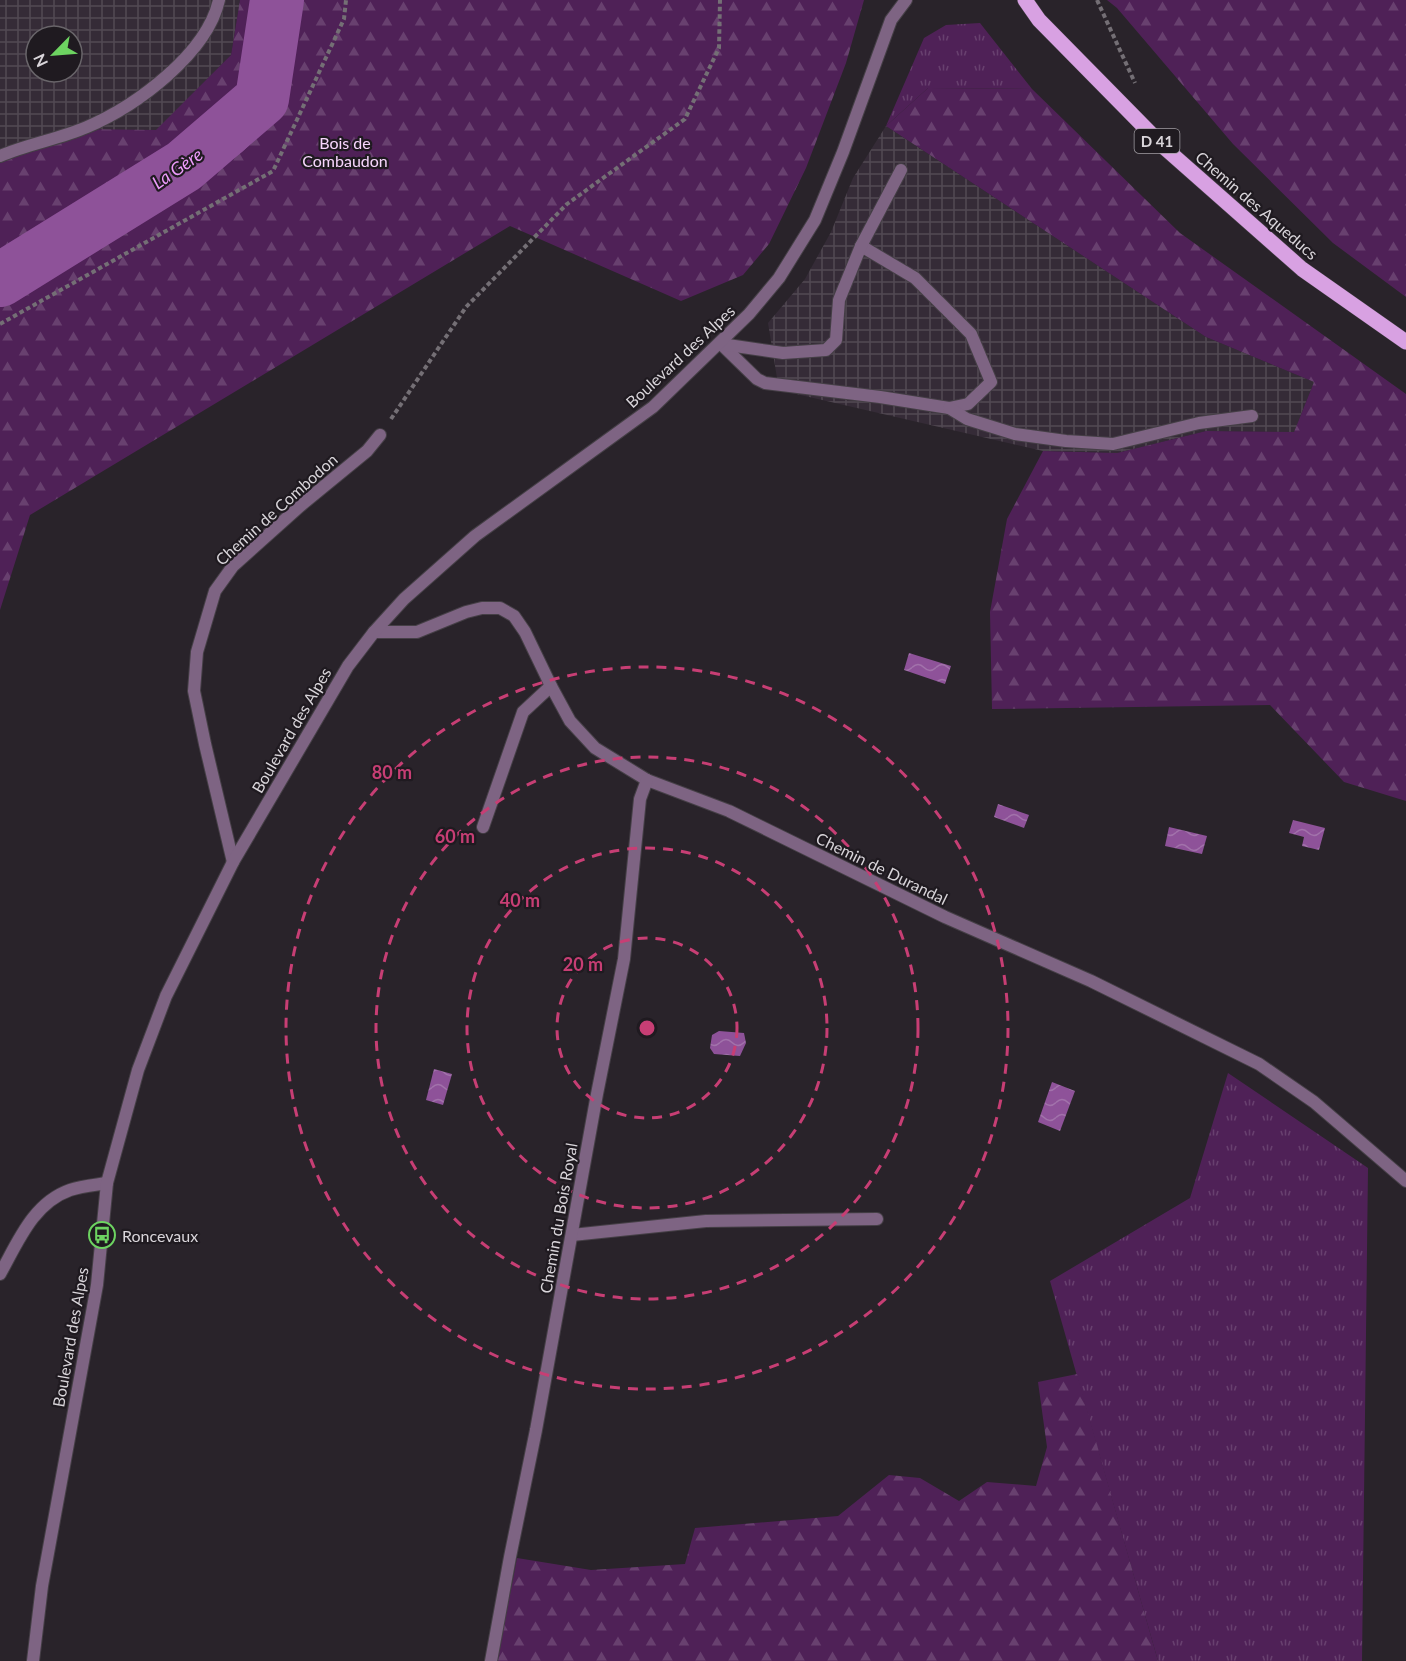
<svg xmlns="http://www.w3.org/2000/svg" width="1406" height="1661" viewBox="0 0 1406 1661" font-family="Lato,sans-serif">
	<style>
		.industrial { fill: url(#industrial-grid); fill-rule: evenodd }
		.grass { fill: url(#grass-tufts) }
		.forest { fill: url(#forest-firs) }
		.water { fill: url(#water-waves) }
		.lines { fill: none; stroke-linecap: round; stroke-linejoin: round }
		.river { stroke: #8e5299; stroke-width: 54 }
		.service-casing { stroke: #453f46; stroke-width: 14 }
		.minor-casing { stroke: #453f46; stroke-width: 14 }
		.tertiary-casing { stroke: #453f46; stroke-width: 14 }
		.primary-casing { stroke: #453f46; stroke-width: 16 }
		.path { stroke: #746f75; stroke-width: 4; stroke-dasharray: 4.5 3; stroke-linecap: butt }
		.service { stroke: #7e6483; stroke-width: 12 }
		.minor { stroke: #7e6483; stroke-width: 12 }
		.tertiary { stroke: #7e6483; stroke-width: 12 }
		.primary { stroke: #d8a1e2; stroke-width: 15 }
		.ring { fill: none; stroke: #c73e74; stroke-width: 3; stroke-dasharray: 10 8 }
		.labels { text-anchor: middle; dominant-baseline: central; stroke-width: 4.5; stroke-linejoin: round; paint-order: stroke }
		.shield { fill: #1f1a20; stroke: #a19da2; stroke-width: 1.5 }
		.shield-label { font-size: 15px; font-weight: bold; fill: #d9d5da }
		.park-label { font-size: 16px; fill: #f7d6fd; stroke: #1f1a20 }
		.street-label { font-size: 16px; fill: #d9d5da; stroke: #1f1a20 }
		.poi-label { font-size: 16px; fill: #d9d5da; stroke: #1f1a20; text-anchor: start }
		.water-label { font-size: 18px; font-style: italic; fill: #ed9bfb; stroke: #1f1a20 }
		.centre { fill: #c73e74; stroke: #1f1a20; stroke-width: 3 }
		.ring-label { font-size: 18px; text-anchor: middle; font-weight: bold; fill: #c73e74; stroke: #1f1a20; stroke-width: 4.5; stroke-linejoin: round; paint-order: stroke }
	</style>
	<defs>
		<pattern id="industrial-grid" width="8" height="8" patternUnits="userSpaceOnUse" patternTransform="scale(1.5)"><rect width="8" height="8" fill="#352b37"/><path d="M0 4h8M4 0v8" fill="none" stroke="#524953"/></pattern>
		<pattern id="grass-tufts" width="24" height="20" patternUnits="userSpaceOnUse" patternTransform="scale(1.5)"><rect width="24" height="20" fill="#4f2157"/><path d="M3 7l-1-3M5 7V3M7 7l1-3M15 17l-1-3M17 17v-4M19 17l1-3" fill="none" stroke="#68406f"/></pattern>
		<pattern id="forest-firs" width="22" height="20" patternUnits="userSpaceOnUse" patternTransform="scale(1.5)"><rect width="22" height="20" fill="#4f2157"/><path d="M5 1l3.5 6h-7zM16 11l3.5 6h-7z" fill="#68406f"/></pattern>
		<pattern id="water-waves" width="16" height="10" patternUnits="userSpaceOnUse" patternTransform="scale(1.5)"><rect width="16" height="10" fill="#8e5299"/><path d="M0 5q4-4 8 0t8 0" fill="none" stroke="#a272ab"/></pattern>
	</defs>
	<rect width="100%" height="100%" fill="#29232a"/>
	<g class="industrial">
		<path d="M0 0H240L231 55 156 131 76 129 0 159ZM36 36H72V72H36Z"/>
		<path d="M886 126 1206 337 1314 382 1294 432 1206 431 1117 453 1043 451 779 390 768 323 805 279 831 232 853 178Z"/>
	</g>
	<g class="grass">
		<path d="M980 23 1032 89 928 88 886 126 924 38 946 25Z"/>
		<path d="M1228 1073 1368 1168 1362 1661H1158L1050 1281 1190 1198Z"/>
	</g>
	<g class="forest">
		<path d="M240 0H864L846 63 806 168 769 244 743 275 681 301 510 226 30 515 0 610V159L76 129 156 130 231 55Z"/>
		<path d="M1107 0H1406V297L1333 243 1233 144 1117 8Z"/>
		<path d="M928 88 1032 89 1180 233 1406 394V801L1344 782 1270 705 992 709 990 612 1007 519 1043 451 1117 453 1206 431 1294 432 1314 382 1206 337 886 126Z"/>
		<path d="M1077 1374 1158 1661H497L517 1558 591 1570 685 1564 695 1528 838 1516 889 1475 920 1478 959 1501 987 1482 1036 1486 1047 1447 1038 1382Z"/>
	</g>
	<g class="water">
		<path d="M256 0H291L278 93C264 143 233 165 186 182L170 148C176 148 183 150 188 149 219 143 248 92 253 64 256 43 253 21 256 0Z"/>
		<path d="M909 653 951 666 945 684 904 670Z"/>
		<path d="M998 804 1029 815 1024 828 994 817Z"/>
		<path d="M1293 820 1325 828 1319 850 1302 846 1304 837 1289 833Z"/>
		<path d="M1169 827 1207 836 1202 854 1165 846Z"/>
		<path d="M719 1031 744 1033 746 1043 740 1056 714 1054 710 1048 712 1035Z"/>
		<path d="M434 1069 452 1074 443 1105 426 1100Z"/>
		<path d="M1052 1082 1075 1091 1060 1131 1038 1122Z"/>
	</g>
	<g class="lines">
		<path class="river" d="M0 280 184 166 262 99 277 0"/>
		<defs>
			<g id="service">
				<path d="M0 156C28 144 59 139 87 127 136 106 207 54 219 0"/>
				<path d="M720 343 757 379 765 383 880 397 949 408 968 404 991 382 971 334 915 278 861 246"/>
				<path d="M721 344 783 353 826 350 836 340 839 300 861 246 901 170"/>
				<path d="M949 408 967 419 1015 434 1066 441 1113 444 1199 423 1252 416"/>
				<path d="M483 827 523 712 551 686"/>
				<path d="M572 1235 706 1221 877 1219"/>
			</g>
			<g id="minor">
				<path d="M374 632H417L466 612 482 608H500L514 616 525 632 551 686 570 721 595 748 647 780 729 811 945 917 1091 981 1259 1064 1314 1102 1406 1181"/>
				<path d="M233 862 205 744 194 691 197 652 215 591 233 566 300 506 367 451 380 435"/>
				<path d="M491 1661 510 1557 536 1430 597 1094 624 959 640 799 647 780"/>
			</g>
			<g id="tertiary">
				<path d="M0 1274C18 1242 33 1203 70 1190 82 1186 95 1185 107 1183"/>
				<path d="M33 1661 42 1586 97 1285 107 1183 138 1070 166 996 233 862 348 666 374 632 404 599 475 536 653 407 749 314 779 278 815 220 843 152 891 20 906 0"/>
			</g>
			<path id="primary" d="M1025 0 1039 20 1166 149 1302 269 1406 342"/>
		</defs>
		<use href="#service" class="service-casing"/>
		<use href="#minor" class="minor-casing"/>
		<use href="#tertiary" class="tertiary-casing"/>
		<use href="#primary" class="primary-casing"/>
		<g class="path">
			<path d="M1097 0 1135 83"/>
			<path d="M0 324 273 171 344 19 346 0"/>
			<path d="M391 419 466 307 567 204 685 119 719 48 720 0"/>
		</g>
		<use href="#service" class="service"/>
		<use href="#minor" class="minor"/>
		<use href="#tertiary" class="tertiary"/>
		<use href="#primary" class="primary"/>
	</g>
	<g class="ring">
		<circle cx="647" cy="1028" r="90"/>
		<circle cx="647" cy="1028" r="180"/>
		<circle cx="647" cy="1028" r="271"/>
		<circle cx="647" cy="1028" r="361"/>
	</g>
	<defs>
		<symbol id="bus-ring" viewBox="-11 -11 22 22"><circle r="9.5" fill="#1f1a20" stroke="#6dd361" stroke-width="1.5"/><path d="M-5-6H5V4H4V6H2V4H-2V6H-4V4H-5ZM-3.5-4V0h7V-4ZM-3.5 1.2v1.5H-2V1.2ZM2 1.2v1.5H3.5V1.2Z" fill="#6dd361"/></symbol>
	</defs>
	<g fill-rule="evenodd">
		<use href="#bus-ring" x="87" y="1220" width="30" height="30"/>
	</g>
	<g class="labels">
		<rect class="shield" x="1134.5" y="129" width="45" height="24" rx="4.5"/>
		<g class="shield-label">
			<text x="1157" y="141">D 41</text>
		</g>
		<g class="park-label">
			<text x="345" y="142">Bois de<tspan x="345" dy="18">Combaudon</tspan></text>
		</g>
		<g class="street-label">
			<text transform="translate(1257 205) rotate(41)">Chemin des Aqueducs</text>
			<text transform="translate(680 356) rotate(-43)">Boulevard des Alpes</text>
			<text transform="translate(276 509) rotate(-42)">Chemin de Combodon</text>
			<text transform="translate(291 730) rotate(-60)">Boulevard des Alpes</text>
			<text transform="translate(882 868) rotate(26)">Chemin de Durandal</text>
			<text transform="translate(558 1218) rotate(-80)">Chemin du Bois Royal</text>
			<text transform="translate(70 1337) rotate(-80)">Boulevard des Alpes</text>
		</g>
		<g class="poi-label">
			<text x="122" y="1235">Roncevaux</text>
		</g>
		<g class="water-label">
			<text transform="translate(177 168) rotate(-35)">La Gère</text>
		</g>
	</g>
	<circle cx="647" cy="1028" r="9" class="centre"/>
	<g class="ring-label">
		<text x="392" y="779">80 m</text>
		<text x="455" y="843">60 m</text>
		<text x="520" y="907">40 m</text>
		<text x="583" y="971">20 m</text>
	</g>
	<g transform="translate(54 54) rotate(245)"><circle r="28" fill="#1f1a20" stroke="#69656a" stroke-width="1.5"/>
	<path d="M0-4.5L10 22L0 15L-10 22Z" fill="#6dd361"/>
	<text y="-9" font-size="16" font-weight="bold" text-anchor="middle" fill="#d9d5da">N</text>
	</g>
</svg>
